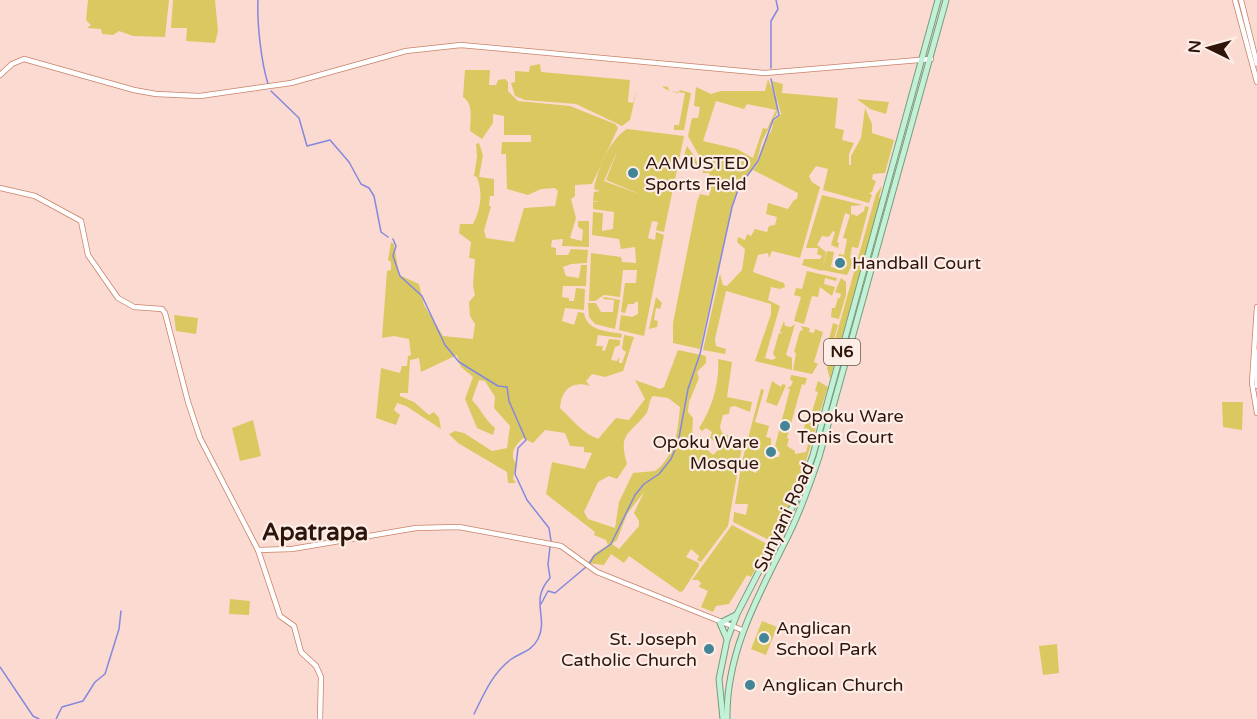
<svg xmlns="http://www.w3.org/2000/svg" width="1257" height="719" viewBox="0 0 1257 719" font-family="'Varela Round',sans-serif">
	<style>
		.green { fill: #dac861; fill-rule: evenodd }
		.lines { fill: none; stroke-linecap: round; stroke-linejoin: round }
		.stream { stroke: #8488df; stroke-width: 1.5 }
		.secondary-casing { stroke: #c88169; stroke-width: 6 }
		.primary-casing { stroke: #749d7e; stroke-width: 7 }
		.secondary { stroke: #fff; stroke-width: 4.5 }
		.primary { stroke: #c2f1d7; stroke-width: 5 }
		.poi-dot { fill: #438497; stroke: #fdede7; stroke-width: 2 }
		.labels { text-anchor: middle; dominant-baseline: central; stroke-width: 4.5; stroke-linejoin: round; paint-order: stroke }
		.shield { fill: #fdede7; stroke: #6d554c; stroke-width: 1.5 }
		.shield-label { font-size: 16px; font-weight: bold; fill: #2f140a }
		.poi-label { font-size: 18px; fill: #2f140a; stroke: #fdede7; text-anchor: start }
		.street-label { font-size: 18px; fill: #2f140a; stroke: #fdede7 }
		.district-label { font-size: 24px; font-weight: bold; fill: #2f140a; stroke: #fdede7 }
	</style>
	<rect width="100%" height="100%" fill="#fbdbd1"/>
	<g class="green">
		<path d="M88 0H169L165 37 133 36 119 31 113 35 102 34 101 29 87 28 91 25 86 20Z"/>
		<path d="M173 0H215L218 31 215 43 186 41 187 28H171Z"/>
		<path d="M540 64 541 72 630 80 628 102 633 103 637 89 630 120 622 126 576 104 525 100 515 96 511 83 515 82V71L529 72 530 66Z"/>
		<path d="M465 70H490L489 85H496L498 80 505 79 508 82V91L518 101 570 106 615 124 618 128 592 184 575 185V196L571 199 576 218 570 238 582 241 583 230 578 227V221H589V247L562 246 563 239 552 240 551 247 556 248V255H568L571 249 588 250 587 263 571 264 563 267 566 276 579 278 581 265H587L586 286H563L562 297 569 298V301H574L576 288 585 289 584 310 565 308 562 321 574 325 578 312 584 313C587 331 607 331 622 334L621 338 598 335 596 346H603L602 350 605 351 609 339 620 340V345L615 347 611 360 617 361 619 357V363H622L626 352 622 349 624 335 634 337 623 371 605 377 592 374 586 381 590 386C573 380 561 389 560 408 573 420 581 432 598 439L616 418 629 420 645 399 635 380 660 389 664 387 678 350 706 356V363L697 372 699 378 689 402 688 412 693 418 692 436 713 455 718 450V444L710 438 712 432 706 428 702 431 699 428C712 409 720 381 718 359L732 362 727 397 752 402 750 412 735 406 730 407 729 414 723 415 720 427 722 433 743 441 728 526 701 562 697 560 699 556 691 549 686 557 699 563V566L683 591 680 592 629 556 624 563 611 554 604 565 588 563 594 554 608 545 606 540 594 535 595 532 546 494 552 462 585 469 592 453 584 452V447L570 446 565 433 545 430 533 443 523 438C515 446 509 453 516 464L513 479 516 483H508L507 472 458 443 449 434 455 431 464 433 492 451 507 448 510 426 494 408 495 397 485 381 479 380 472 400C481 409 485 420 495 428L493 435 477 428 465 399 473 377 461 367 457 355 421 372 419 358 410 360 408 393H400V396L414 402 429 415 434 412 439 418 441 429 406 406 397 403 394 410 400 415 396 425 376 418 381 368 400 373 402 366H407L408 356 411 355 409 339 394 336 382 338 387 271 391 270V262L388 260 391 242 394 244 399 275 419 284 424 305 443 336 473 339 475 324 470 316 469 302 475 295 473 286 475 259 469 258 471 242 459 233 460 224H473C481 209 483 193 477 177L474 176 477 157 476 144 479 143 483 155 479 177 494 179V196H490L489 206H491L484 231 486 238 514 242 524 208 555 206 558 191 555 188 541 189 528 195 507 189 506 154H501L502 142H531V135H504V116L493 114V123L482 139 470 131C470 118 474 105 463 97ZM653 396 668 398 680 407C678 430 675 457 655 471L633 473 619 502 615 528 588 519 584 512 598 482 609 476 617 479 627 464C618 433 629 435 646 414 650 408 648 401 653 396ZM644 492 634 513 639 521V526L619 549 612 544 617 540 627 514Z"/>
		<path d="M768 79 777 100V113L762 141 756 165 738 188 732 206 700 349 673 343V323L697 202 700 194 709 196 712 182 709 173H703L702 161 688 136 692 118H698L700 107 694 106 696 87 711 94 721 91H765ZM716 101 744 109 747 104 776 110 767 129 763 128 753 158 737 149 703 141Z"/>
		<path d="M772 81 783 84 782 93 838 98 835 128 844 130 842 140 854 143 849 154V165H851V156L861 138 865 108 872 124V133L894 140 885 173 873 174 872 179 876 181 872 192 869 193 872 195 869 203 823 190 828 169 816 166 809 176 812 182 820 187 800 258 772 251 769 258 768 253 758 255 753 272 784 283 785 287 780 289 771 287 768 300 780 306 765 358 772 360 776 358 773 354 779 333 782 334 780 331 784 321 785 326 791 327 795 324 786 355 792 358V370L755 361 771 314V304L726 291 715 339 716 346 726 349 725 354 703 350 720 274 723 285 727 286 742 270 745 249 737 242 738 237 745 240 747 234 751 236 755 229 767 232 769 226 775 225 777 217 766 214 768 203 788 209 794 200 797 199 798 193 753 170C761 161 760 154 764 144 767 134 773 133 773 122L781 114Z"/>
		<path d="M662 86 668 87 669 91 678 93 680 90 691 93 684 130H674V125H679L685 93C675 91 668 93 662 86Z"/>
		<path d="M857 99 889 102 886 114 870 109Z"/>
		<path d="M627 129 684 136 664 232 656 230 658 222 652 221 648 238 655 240 656 232 664 235 644 336 619 330 621 315 632 317 638 314V302H635L634 304H628L625 313 621 312 625 283H636L637 270H623L620 297 604 295 595 301H589L591 253 621 257 622 262 636 263 635 247 621 249 619 239 592 235 593 212 603 213 602 231 613 229 614 212 593 209V202H599L593 201 594 192 600 191 594 189C597 170 610 139 627 129ZM618 149 606 180 642 195 604 181Z"/>
		<path d="M687 146 695 157 700 171 695 170 696 164 684 160 681 165Z"/>
		<path d="M882 186 879 197 881 198 830 379 827 368 876 194Z"/>
		<path d="M822 195 863 205 851 206V214L857 216 864 211 865 206 869 207 858 248 852 247 850 258 855 259 847 275 822 270 827 251 834 252 831 267 835 268 839 254 844 255 847 239 843 238 850 215 845 213 837 242 839 243 838 248 831 245 835 232 833 231 829 237 822 236 817 245 826 252 822 271 802 265 804 259H820L822 256 817 254 818 248H806Z"/>
		<path d="M807 271 837 278 836 281 825 278 824 284 835 287 832 296 820 287 818 297 812 296 804 324 794 321 801 297 794 295 796 288 802 289Z"/>
		<path d="M841 278 846 282V295L839 319 831 317 832 308H835L838 298H840L841 294 835 292Z"/>
		<path d="M604 297 620 300 615 329 595 324 589 317 588 303H596L601 312H613L614 300 603 299Z"/>
		<path d="M656 297 662 303 660 309 656 308 654 320 658 321 657 327 649 329Z"/>
		<path d="M174 315 198 318 196 334 176 331Z"/>
		<path d="M833 323 838 325 829 356 824 360Z"/>
		<path d="M801 326 810 328 809 332 814 333 815 329 823 332 814 362 818 364 812 374 793 370 796 353 794 352 800 331 803 330Z"/>
		<path d="M791 375 807 378 805 385 802 384 787 438 789 439 787 446 795 451V454L806 452 811 432 804 430 805 422 810 418 818 392 815 391 818 381 828 387 820 412 813 425 816 427C805 466 794 502 773 538L767 539 733 522 734 512 746 515 748 504H735L741 467 756 473 759 462 748 461 747 466 741 465 761 389 764 390 755 422 769 426 766 437 771 438V448H766L765 452 772 457H779L780 452 774 450 790 389 787 388 791 386 793 381 790 380Z"/>
		<path d="M772 381 781 387 782 384 786 385 777 406 766 402Z"/>
		<path d="M1222 402H1243L1242 430 1223 427Z"/>
		<path d="M253 420 261 456 240 461 232 428Z"/>
		<path d="M732 525 769 545 751 577 747 575 729 604 716 606 713 612 701 607 708 591 699 587 701 583 698 580H692Z"/>
		<path d="M230 599 250 601 249 615 229 614Z"/>
		<path d="M762 621 777 627 766 655 751 649Z"/>
		<path d="M1057 644 1059 673 1043 675 1039 646Z"/>
	</g>
	<g class="lines">
		<g class="stream">
			<path d="M258 0C257 24 261 61 268 84"/>
			<path d="M771 68V21L778 9 776 0"/>
			<path d="M271 91 299 118 307 146 330 140 349 162 361 184 369 188 374 196 381 232 388 237"/>
			<path d="M393 239 396 246 393 256 400 276 422 296 445 345 459 362 498 386 507 387 509 401 526 440 518 448 515 474 527 500 549 528 551 541"/>
			<path d="M589 564 594 556 611 544 635 495 644 484 659 474 671 459 678 443 688 389 700 354 732 207 739 187 758 161 773 120 779 115 771 79"/>
			<path d="M541 604 548 591 555 593 586 567"/>
			<path d="M0 667 33 716 39 719"/>
			<path d="M474 714C484 694 492 674 510 660 521 652 531 652 538 639 549 617 529 601 550 578L548 564 550 547"/>
			<path d="M56 719 62 707 83 701 95 682 105 674 119 629 121 611"/>
		</g>
		<defs>
			<g id="secondary">
				<path d="M1235 0 1257 82"/>
				<path d="M1241 0 1257 64"/>
				<path d="M0 75 12 64 24 59 134 90 156 94 200 96 291 83 406 51 461 45 765 73 931 59"/>
				<path d="M0 188 35 196 81 221 88 255 118 298 134 307 162 309 165 313 188 402 200 438 258 550 292 549 416 528 459 527 561 546 597 572 742 630"/>
				<path d="M1257 307 1252 383 1257 413"/>
				<path d="M1255 351 1257 386"/>
				<path d="M258 550 280 616 294 626 301 652 316 666 321 677 320 719"/>
			</g>
			<g id="primary">
				<path d="M727 639 720 623 736 615"/>
				<path d="M723 719 719 679 727 640 737 614 799 494 813 455 938 0"/>
				<path d="M727 719C726 652 758 596 787 538 800 512 810 484 819 457L946 0"/>
			</g>
		</defs>
		<use href="#secondary" class="secondary-casing"/>
		<use href="#primary" class="primary-casing"/>
		<use href="#secondary" class="secondary"/>
		<use href="#primary" class="primary"/>
	</g>
	<g class="poi-dot">
		<circle cx="633" cy="173" r="6"/>
		<circle cx="840" cy="263" r="6"/>
		<circle cx="785" cy="426" r="6"/>
		<circle cx="771" cy="452" r="6"/>
		<circle cx="764" cy="638" r="6"/>
		<circle cx="709" cy="649" r="6"/>
		<circle cx="750" cy="685" r="6"/>
	</g>
	<g class="labels">
		<rect class="shield" x="824" y="339" width="36" height="26" rx="4.5"/>
		<g class="shield-label">
			<text x="842" y="352">N6</text>
		</g>
		<g class="poi-label">
			<text x="645" y="163">AAMUSTED<tspan x="645" dy="21">Sports Field</tspan></text>
			<text x="852" y="263">Handball Court</text>
			<text x="797" y="416">Opoku Ware<tspan x="797" dy="21">Tenis Court</tspan></text>
			<text x="759" y="442" text-anchor="end">Opoku Ware<tspan x="759" dy="21">Mosque</tspan></text>
			<text x="776" y="628">Anglican<tspan x="776" dy="21">School Park</tspan></text>
			<text x="697" y="639" text-anchor="end">St. Joseph<tspan x="697" dy="21">Catholic Church</tspan></text>
			<text x="762" y="685">Anglican Church</text>
		</g>
		<g class="street-label">
			<text transform="translate(784 517) rotate(-65)">Sunyani Road</text>
		</g>
		<g class="district-label">
			<text x="315" y="532">Apatrapa</text>
		</g>
	</g>
	<g transform="translate(1209 48) rotate(275)" stroke="#fdede7" stroke-width="4.5" paint-order="stroke">
	<path d="M0-4.5L10 22L0 15L-10 22Z" fill="#2f140a"/>
	<text y="-9" font-size="16" font-weight="bold" text-anchor="middle" fill="#2f140a">N</text>
	</g>
</svg>
